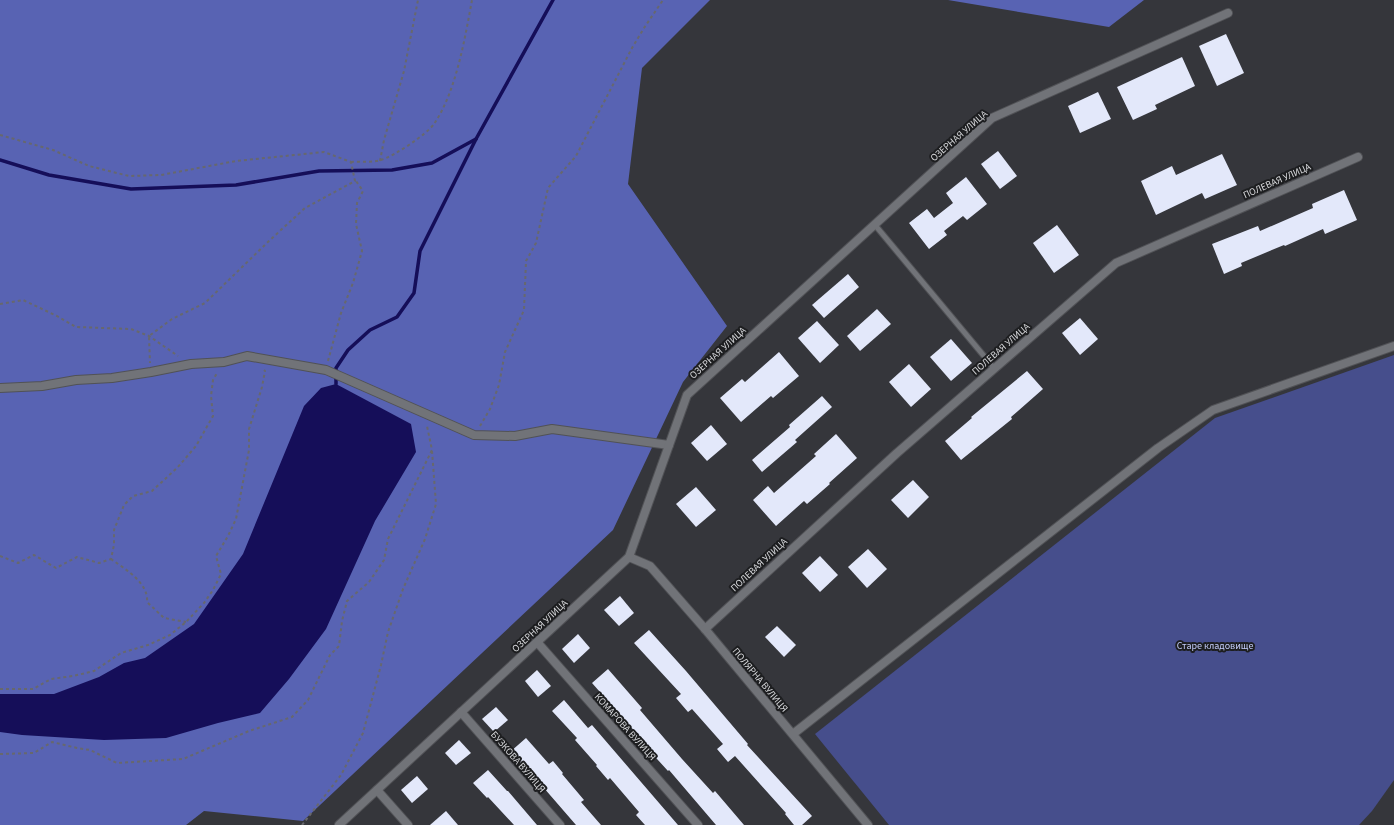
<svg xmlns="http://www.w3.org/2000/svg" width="1394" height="825" viewBox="0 0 1394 825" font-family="'Source Sans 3',sans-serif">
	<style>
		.green { fill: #464e8c }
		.forest { fill: #5863b3 }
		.water { fill: #150e59 }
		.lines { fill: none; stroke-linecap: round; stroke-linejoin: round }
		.stream { stroke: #150e59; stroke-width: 3.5 }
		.building { fill: #e3e8fa }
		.lane-casing { stroke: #515256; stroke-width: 7 }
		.street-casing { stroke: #515256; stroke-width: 10 }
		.path { stroke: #67686d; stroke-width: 2; stroke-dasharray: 3 3; stroke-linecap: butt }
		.lane { stroke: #717378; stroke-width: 5 }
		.street { stroke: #717378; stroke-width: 8 }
		.labels { text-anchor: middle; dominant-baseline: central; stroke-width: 4; stroke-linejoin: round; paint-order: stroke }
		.street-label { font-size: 10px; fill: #d7d8db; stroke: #1d1e20 }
		.park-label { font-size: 10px; fill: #c3ccf8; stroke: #1d1e20 }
	</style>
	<rect width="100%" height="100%" fill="#35363b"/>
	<path class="green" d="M1394 355V780L1372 811 1359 825H889L815 734 1215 418Z"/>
	<g class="forest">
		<path d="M0 0H710L642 68 628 184 727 326 683 382 613 530 303 821 204 811 186 825H0Z"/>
		<path d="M948 0H1144L1109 27Z"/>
	</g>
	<path class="water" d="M336 384 411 424 416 452 375 521 326 629 289 679 260 713 218 723 166 738 104 740 22 735 0 732V694H54L99 677 124 663 145 658 194 624 243 554 304 406 321 388Z"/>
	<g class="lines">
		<g class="stream">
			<path d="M0 160 49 175 131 189 236 185 319 171 392 170 432 163 476 139"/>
			<path d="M336 384V368L348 350 370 330 397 317 414 293 420 251 476 139 553 0"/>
		</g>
	</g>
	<g class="building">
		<path d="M1226 34 1244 73 1217 86 1199 46Z"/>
		<path d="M1182 57 1195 86 1155 105 1157 109 1133 120 1117 87Z"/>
		<path d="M1098 92 1111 119 1080 133 1068 106Z"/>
		<path d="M998 151 1017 176 1000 189 981 164Z"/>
		<path d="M1222 154 1237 185 1205 199 1202 193 1156 215 1141 181 1172 166 1176 175Z"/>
		<path d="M966 177 987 204 967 220 963 216 944 231 947 235 929 249 909 223 927 209 934 218 953 203 946 193Z"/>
		<path d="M1344 190 1357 220 1325 234 1323 229 1285 246 1284 245 1241 263 1242 266 1224 274 1212 244 1258 226 1260 231 1313 208 1312 204Z"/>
		<path d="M1057 225 1079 255 1054 273 1033 243Z"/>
		<path d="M848 274 859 287 824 318 812 305Z"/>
		<path d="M877 309 891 324 860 351 847 336Z"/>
		<path d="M1080 318 1098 339 1080 355 1062 333Z"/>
		<path d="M817 321 839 345 820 363 798 338Z"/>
		<path d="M951 339 972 363 951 381 930 357Z"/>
		<path d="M779 352 799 376 773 398 771 396 741 422 720 398 742 379 745 382Z"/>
		<path d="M909 364 931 389 911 407 889 382Z"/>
		<path d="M1027 371 1043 389 1011 417 1012 419 961 460 945 441 972 418 971 417Z"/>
		<path d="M822 396 832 407 795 440 797 442 762 472 752 460 790 427 789 425Z"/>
		<path d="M711 425 727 444 707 461 691 443Z"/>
		<path d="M836 434 857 458 829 483 830 484 807 504 804 501 776 526 753 500 768 486 774 493 816 456 814 454Z"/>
		<path d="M913 480 929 497 908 518 891 500Z"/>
		<path d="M696 487 716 510 696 527 676 504Z"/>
		<path d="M868 549 887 569 867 588 848 567Z"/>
		<path d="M820 556 838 575 820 592 802 573Z"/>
		<path d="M620 596 634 613 619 626 604 610Z"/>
		<path d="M777 626 796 645 784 657 765 637Z"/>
		<path d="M649 630 686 671 748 744 747 745 812 816 802 825H794L785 814 786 813 735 756 728 762 717 749 723 744 692 709 688 712 676 698 681 694 634 643Z"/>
		<path d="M578 634 590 648 574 663 562 649Z"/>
		<path d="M608 669 642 708 640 710 682 759 713 793 715 791 744 825H716L669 770 668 771 637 737 638 735 592 683Z"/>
		<path d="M537 670 551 686 538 697 525 681Z"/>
		<path d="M564 700 588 728 592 725 678 825H645L636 815 639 812 610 778 608 780 596 766 597 765 575 740 577 738 552 711Z"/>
		<path d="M496 707 508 720 494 732 482 719Z"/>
		<path d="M526 738 549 764 553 761 563 773 562 774 584 800 581 802 601 825H576L524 765 522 766 510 752Z"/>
		<path d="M459 740 471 753 456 765 445 753Z"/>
		<path d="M488 770 507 791H508L537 825H514L488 797 487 798 473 783Z"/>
		<path d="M417 776 428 789 412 803 401 790Z"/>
		<path d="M446 811 458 825H430Z"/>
	</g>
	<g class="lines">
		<defs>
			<path id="lane" d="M875 225 994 368"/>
			<g id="street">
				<path d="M0 388 42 386 76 380 112 378 151 372 191 364 224 362 247 356 326 370 474 435 515 436 552 429 669 445"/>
				<path d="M629 557 650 566 705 629 868 825"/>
				<path d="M705 629 897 453 1116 263 1358 157"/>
				<path d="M537 642 698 825"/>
				<path d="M461 712 560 825"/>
				<path d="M793 734 1158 448 1213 410 1394 346"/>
				<path d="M377 790 408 825"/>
				<path d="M339 825 629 557 687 395 992 118 1228 13"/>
			</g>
		</defs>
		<use href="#lane" class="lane-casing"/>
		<use href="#street" class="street-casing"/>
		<g class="path">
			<path d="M0 135 53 150 89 166 129 176 161 175 236 161 324 152 351 162 355 181 305 208 270 240 205 303 172 319 149 336 150 363"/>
			<path d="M380 161 384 140 404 71 418 0"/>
			<path d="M351 162C360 161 373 163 381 160 394 156 426 135 434 124 456 92 465 38 472 0"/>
			<path d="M0 304 23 300 57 316 76 327 131 329 149 336 178 356"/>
			<path d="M328 361 341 313 353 283 362 251 356 224 357 203 363 191 356 181"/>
			<path d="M480 426 490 409 499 385 505 352 524 310 526 261 536 243 548 188 576 156 632 48 644 28 663 0"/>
			<path d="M0 556 18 563 34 555 56 568 77 557 99 563 111 559 114 545V530L124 505 133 496 152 491 177 468 196 446 213 416 211 396 213 380 217 373"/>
			<path d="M111 559C125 569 149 583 147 602L164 618 186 622"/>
			<path d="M0 689H33L51 679 73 676 94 671 121 653 148 645 170 635 186 622 204 603 213 590 221 574 216 556 228 536 236 519 249 450V429L262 387 265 371 264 370"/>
			<path d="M0 754 34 753 52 742 77 748 90 750 117 763 183 759 249 731 292 717 308 700 330 655 339 646 342 621 347 601 369 582 384 560 388 539 432 450 427 426"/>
			<path d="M302 825 341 775 363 733 381 665 388 632 403 589 425 539 436 504 432 451"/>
		</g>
		<use href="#lane" class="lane"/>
		<use href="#street" class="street"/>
	</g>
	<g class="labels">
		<g class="street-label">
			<text transform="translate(959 136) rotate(-41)">ОЗЕРНАЯ УЛИЦА</text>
			<text transform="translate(1277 181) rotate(-24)">ПОЛЕВАЯ УЛИЦА</text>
			<text transform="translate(1001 349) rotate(-41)">ПОЛЕВАЯ УЛИЦА</text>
			<text transform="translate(718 353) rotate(-42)">ОЗЕРНАЯ УЛИЦА</text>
			<text transform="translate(759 565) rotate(-43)">ПОЛЕВАЯ УЛИЦА</text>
			<text transform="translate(540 626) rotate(-43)">ОЗЕРНАЯ УЛИЦА</text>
			<text transform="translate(760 680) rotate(50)">ПОЛЯРНА ВУЛИЦЯ</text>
			<text transform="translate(625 727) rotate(48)">КОМАРОВА ВУЛИЦЯ</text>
			<text transform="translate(518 762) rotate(49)">БУЗКОВА ВУЛИЦЯ</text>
		</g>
		<g class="park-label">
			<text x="1215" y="646">Старе кладовище</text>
		</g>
	</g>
</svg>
